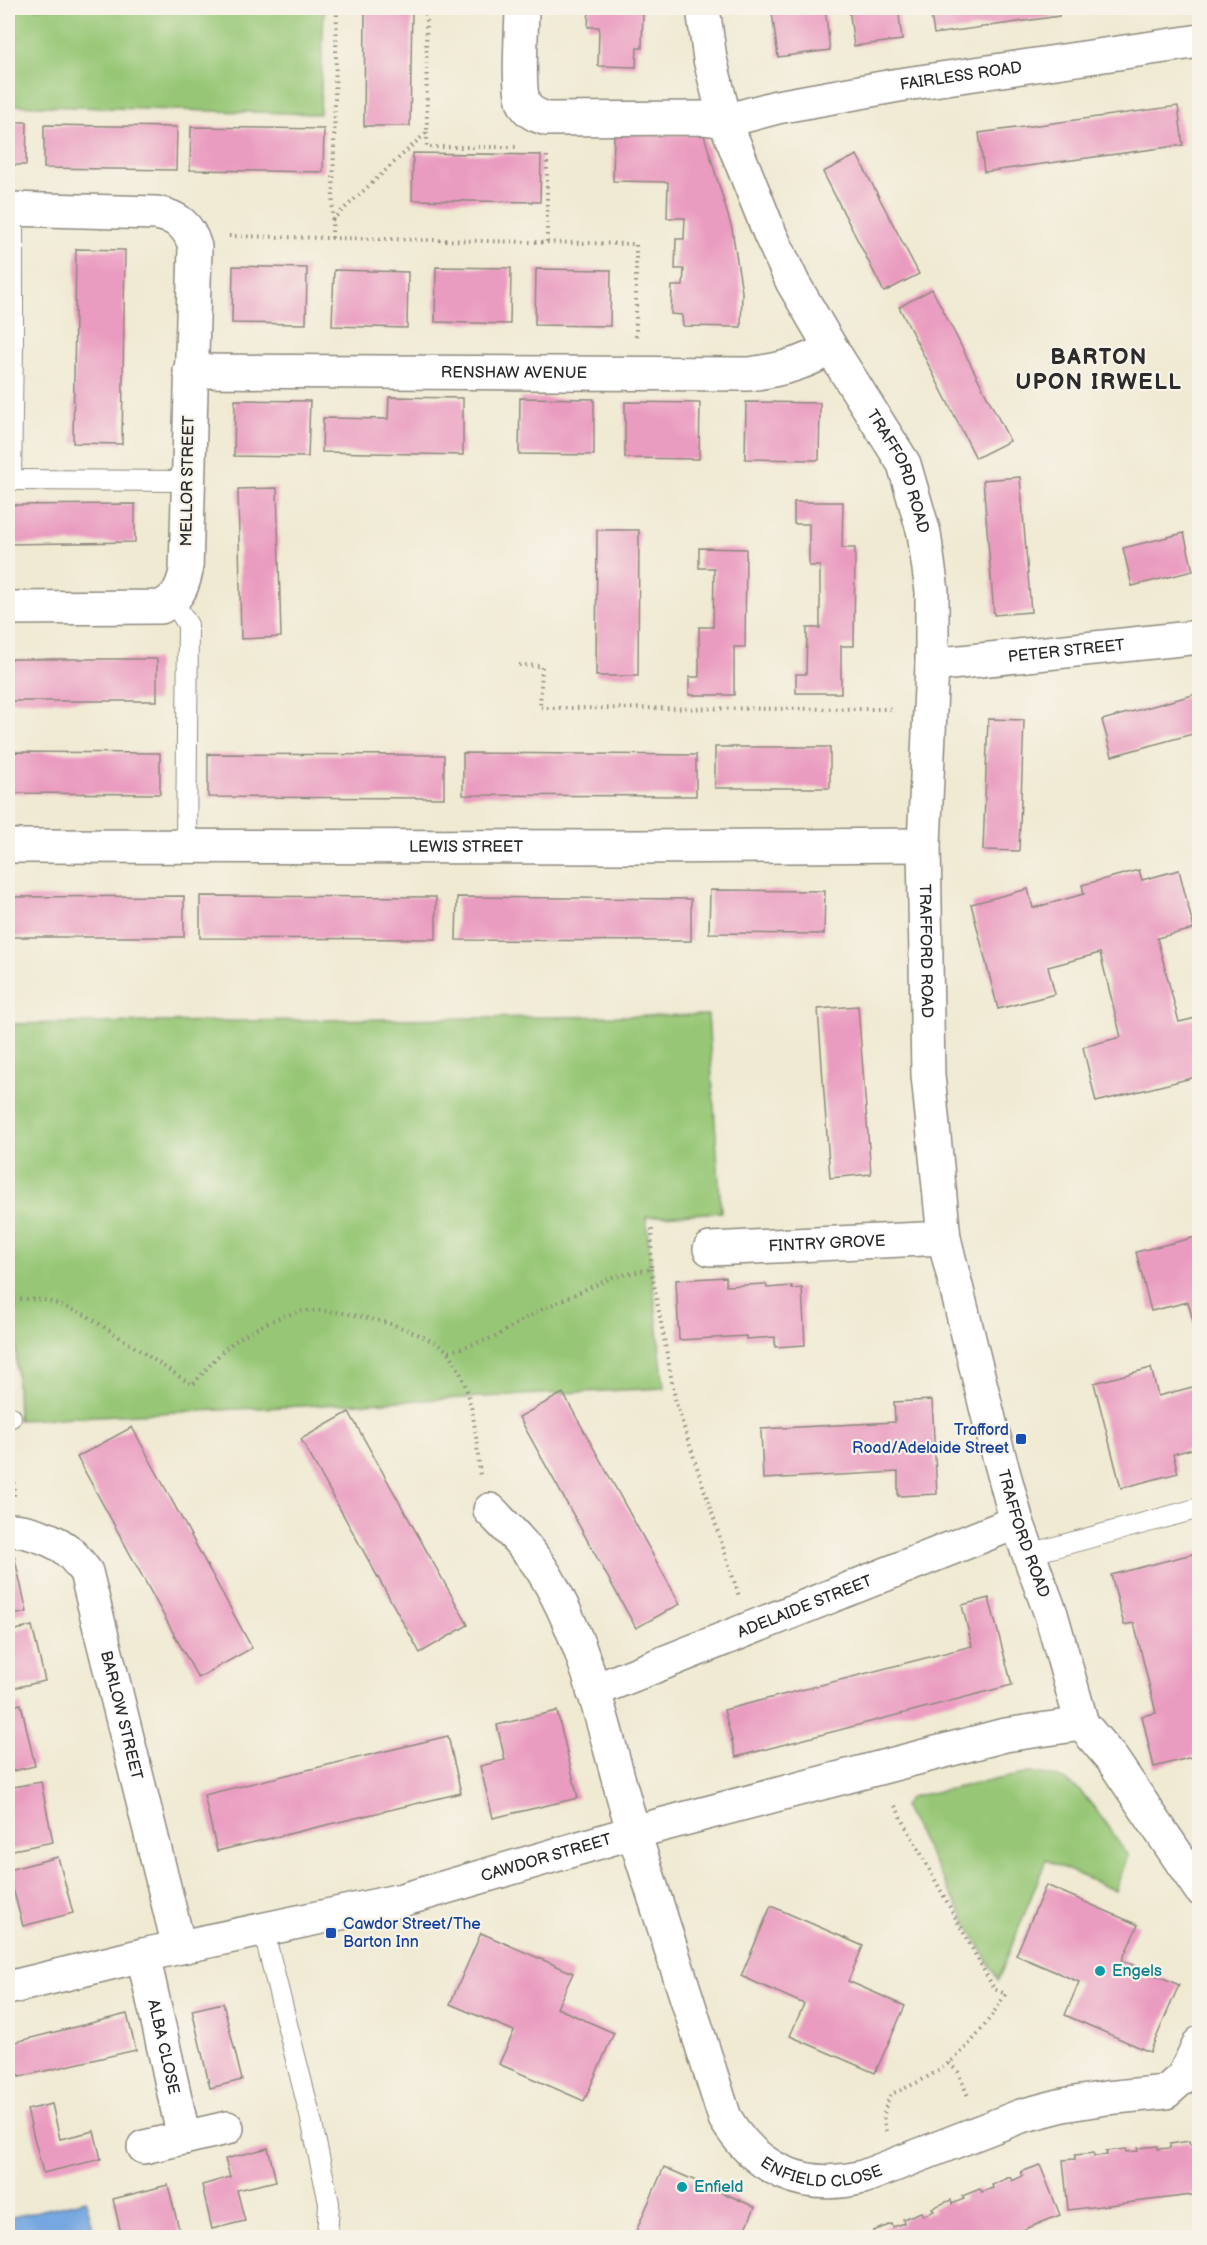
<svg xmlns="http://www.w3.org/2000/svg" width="1207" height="2245" viewBox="0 0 1207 2245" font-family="'Balsamiq Sans',sans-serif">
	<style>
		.green { fill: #97c776; stroke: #617950; stroke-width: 1.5 }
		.water { fill: #76a7e0; stroke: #506986; stroke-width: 1.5 }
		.building { fill: #ea9bc0 }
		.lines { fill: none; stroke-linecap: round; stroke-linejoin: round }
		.service-casing { stroke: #8e8a7f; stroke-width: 22 }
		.minor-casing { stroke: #8e8a7f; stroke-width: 36 }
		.path { stroke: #8e8a7f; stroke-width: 4; stroke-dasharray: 1.5 4.5; stroke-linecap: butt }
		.service { stroke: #fff; stroke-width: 20 }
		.minor { stroke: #fff; stroke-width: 33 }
		.transit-dot { fill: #1a4fb4; stroke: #f7f3e8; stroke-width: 2 }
		.culture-dot { fill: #0f9aa8; stroke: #f7f3e8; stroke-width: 2 }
		.labels { text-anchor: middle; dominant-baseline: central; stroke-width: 4.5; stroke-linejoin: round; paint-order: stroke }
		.street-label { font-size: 16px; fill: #2b2b2b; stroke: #f7f3e8 }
		.transit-label { font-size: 16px; fill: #164399; stroke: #f7f3e8; text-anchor: end }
		.culture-label { font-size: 16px; fill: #0d838f; stroke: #f7f3e8; text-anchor: start }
		.district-label { font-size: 22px; font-weight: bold; letter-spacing: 1.5px; fill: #2b2b2b; stroke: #f7f3e8 }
	</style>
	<rect width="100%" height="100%" fill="#f7f3e8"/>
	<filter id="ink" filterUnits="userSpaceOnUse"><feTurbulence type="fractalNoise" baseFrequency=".0167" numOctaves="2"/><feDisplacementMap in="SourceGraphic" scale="12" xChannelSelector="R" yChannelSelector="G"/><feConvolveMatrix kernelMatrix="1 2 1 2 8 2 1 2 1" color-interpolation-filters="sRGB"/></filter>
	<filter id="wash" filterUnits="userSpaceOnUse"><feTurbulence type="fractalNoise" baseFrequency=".008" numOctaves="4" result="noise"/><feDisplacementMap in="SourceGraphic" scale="24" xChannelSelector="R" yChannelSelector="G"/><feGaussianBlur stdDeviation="1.35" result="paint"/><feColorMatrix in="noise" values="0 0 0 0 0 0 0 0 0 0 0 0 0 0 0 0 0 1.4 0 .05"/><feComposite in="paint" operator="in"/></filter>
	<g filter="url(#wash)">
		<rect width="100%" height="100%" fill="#f0ead3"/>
		<g class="green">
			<path d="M8 8H324L320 114 8 105Z"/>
			<path d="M708 1015 721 1212 646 1217 664 1388 18 1420 14 1283H8V1024Z"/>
			<path d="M1029 1773C1044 1774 1056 1775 1069 1783 1089 1794 1114 1837 1128 1856L1115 1891 1046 1860 998 1980 903 1806 910 1797Z"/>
		</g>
		<path class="water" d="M86 2200 95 2237H8V2218Z"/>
		<g id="blocks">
			<g class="building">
				<path d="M365 8H412L410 126H364Z"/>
				<path d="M589 8H643L642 48H637L636 67 598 66 599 27H588Z"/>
				<path d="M804 8H825L830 50 778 57 772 12Z"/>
				<path d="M849 8H898L902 40 854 46Z"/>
				<path d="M930 8H1058L1059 16 934 34Z"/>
				<path d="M1178 106 1183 145 984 172 979 133Z"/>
				<path d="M8 122H27L26 165H8Z"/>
				<path d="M44 125 177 127 176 170 44 168Z"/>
				<path d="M191 127 324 129 323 172 190 170Z"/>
				<path d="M614 133 704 135 732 229 742 292 741 327 683 326 682 315 671 314 672 286H683L684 269H675L676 239H684L685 218H667L668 182 613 181Z"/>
				<path d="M413 153 541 155 540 202 412 200Z"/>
				<path d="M857 155 919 274 884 292 823 172Z"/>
				<path d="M76 249 125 250 122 444 73 443Z"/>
				<path d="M233 266 307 268 306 324 232 323Z"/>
				<path d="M436 267 511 268 510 324 435 322Z"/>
				<path d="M536 269 611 270 610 326 535 325Z"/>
				<path d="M334 270 408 272 407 328 332 326Z"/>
				<path d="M932 289 1010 441 976 458 899 307Z"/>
				<path d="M389 397 463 398V455L322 452 323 418 388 419Z"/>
				<path d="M520 398 594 399V455L519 454Z"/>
				<path d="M235 400 310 401 308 457 234 456Z"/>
				<path d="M625 402 700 403 699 459 625 458Z"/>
				<path d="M746 402 820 403 819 460 745 459Z"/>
				<path d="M1020 477 1031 612 994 615 983 480Z"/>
				<path d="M277 488 281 637 241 639 238 489Z"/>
				<path d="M794 502H843L842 548H855L854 646H841V693H796V674H806L807 628H820V566H809V524H794Z"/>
				<path d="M135 504V542L8 544V505Z"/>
				<path d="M597 530H639L638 676H596Z"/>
				<path d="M1184 533 1193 571 1132 586 1123 548Z"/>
				<path d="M699 548 746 549 745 647H734V695H689V677H699V627H713L714 568H699Z"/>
				<rect x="8" y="659" width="149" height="42"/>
				<path d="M1200 693V732L1112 756 1102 720Z"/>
				<path d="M988 719 1024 720 1019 851 983 850Z"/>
				<rect x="715" y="747" width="115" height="41"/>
				<path d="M8 752 160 753V794L8 793Z"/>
				<path d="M463 753 696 755V796L463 795Z"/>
				<path d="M208 754 444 755V798L208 797Z"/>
				<path d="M1139 870 1142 880 1179 870 1194 929 1157 938 1179 1022 1200 1017V1076L1096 1102 1083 1047 1121 1037 1100 953 1048 967 1055 994 998 1009 971 904 1028 889 1033 908 1084 894 1082 885Z"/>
				<path d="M710 890 825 891 824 934 709 933Z"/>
				<path d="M184 896V937H8V897Z"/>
				<path d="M200 896 436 897V939L200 938Z"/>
				<path d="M457 897 691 899V941L456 940Z"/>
				<path d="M858 1006 871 1174 830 1178 818 1009Z"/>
				<path d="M1200 1236V1343L1199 1344 1188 1302 1151 1311 1136 1252Z"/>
				<path d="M726 1277V1286L766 1284 767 1288 792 1286V1289L802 1288 805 1345 775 1347V1337L746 1339V1336L679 1340 676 1280Z"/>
				<path d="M1151 1368 1158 1396 1200 1385V1447L1173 1454 1178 1473 1121 1488 1094 1383Z"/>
				<path d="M563 1393 680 1604 636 1628 519 1417Z"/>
				<path d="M932 1400 937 1494 898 1496V1472L763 1479 761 1429 895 1422 894 1402Z"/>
				<path d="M349 1412 468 1625 420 1653 301 1439Z"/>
				<path d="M132 1427 252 1648 198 1678 77 1457Z"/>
				<path d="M1200 1552V1768L1196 1756 1154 1767 1142 1716 1156 1713 1134 1623 1124 1625 1111 1575Z"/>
				<path d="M14 1555 27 1612 8 1616V1557Z"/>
				<path d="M989 1598 1012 1685 736 1757 724 1710 972 1646 962 1605Z"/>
				<path d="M32 1626 45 1681 8 1689V1632Z"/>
				<path d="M21 1704 35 1766 8 1772V1707Z"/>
				<path d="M557 1711 578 1798 493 1818 480 1766 505 1760 497 1725Z"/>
				<path d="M448 1736 461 1793 217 1851 204 1795Z"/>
				<path d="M41 1782 53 1842 8 1851V1788Z"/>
				<path d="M58 1857 73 1913 23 1926 8 1870Z"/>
				<path d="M1046 1885 1138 1925 1122 1960 1179 1985 1150 2052 1065 2015 1079 1982 1016 1955Z"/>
				<path d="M771 1906 863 1946 848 1981 905 2006 875 2073 790 2036 804 2004 741 1976Z"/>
				<path d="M481 1933 573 1973 557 2008 614 2033 584 2101 499 2064 514 2031 450 2004Z"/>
				<path d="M223 2003 242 2080 210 2088 192 2010Z"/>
				<path d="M127 2014 136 2050 19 2077 11 2043Z"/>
				<path d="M52 2104 60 2139 94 2131 101 2159 43 2173 27 2110Z"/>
				<path d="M1189 2141 1190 2145 1200 2144V2194L1068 2210 1063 2160 1075 2159V2155L1094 2153V2156L1107 2155 1106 2151 1126 2149V2152L1138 2151V2148L1158 2146V2149L1170 2148V2144Z"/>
				<path d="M268 2148 276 2181 237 2190 245 2221 212 2229 202 2185 230 2177 225 2159Z"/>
				<path d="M1040 2165 1060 2215 1003 2238H867L874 2235 873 2231 892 2224 893 2227 904 2223 903 2219 921 2212 923 2216 934 2211 932 2208 951 2200 952 2204 964 2199 962 2196 980 2189 982 2192 993 2188 992 2185 1010 2177 1012 2181 1023 2176 1021 2172Z"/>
				<path d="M664 2167 755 2207 742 2238H633Z"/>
				<path d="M168 2185 180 2233 160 2238H122L113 2199Z"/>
			</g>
		</g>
	</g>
	<g filter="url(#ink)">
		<use href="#blocks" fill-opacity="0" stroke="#8e8a7f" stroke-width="1.5"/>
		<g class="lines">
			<defs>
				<g id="service">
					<path d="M8 342H13V210"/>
					<path d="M8 480 188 481"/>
					<path d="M11 480 13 342"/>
					<path d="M173 601 188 625 186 846"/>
					<path d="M8 1418 11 1417"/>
					<path d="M1029 1554 1200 1508"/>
					<path d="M263 1929 310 2115 329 2203 327 2238"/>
				</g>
				<g id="minor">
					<path id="s1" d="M522 8C522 28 517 87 524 103 528 113 538 116 547 119L703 118 725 121 777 107 899 85 1200 41"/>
					<path id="s2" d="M703 8 710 59 725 121 770 234 793 283 831 348 904 464 924 533 932 591V665L924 845 928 1075 944 1238 990 1423 1017 1522 1051 1614 1082 1724 1112 1759 1200 1889"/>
					<path d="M8 209 156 213C178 217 189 226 195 247L186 571C182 589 177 599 161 607L8 608"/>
					<path id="s3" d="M190 371 749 374C780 370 803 364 831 348"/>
					<path id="s4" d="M932 665 1200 637"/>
					<path id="s5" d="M8 846 637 847 924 845"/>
					<path id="s6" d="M710 1249 944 1238"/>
					<path id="s7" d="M490 1510C510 1531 531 1551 546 1576 592 1654 607 1747 634 1833 664 1928 695 2023 725 2118 756 2170 804 2192 863 2177L1021 2116 1063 2105 1106 2098 1166 2092 1183 2077 1200 2043"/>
					<path id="s8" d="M8 1530C25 1529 58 1540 70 1553 76 1558 81 1566 86 1572L179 1947"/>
					<path id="s9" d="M593 1691 1017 1522"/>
					<path id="s10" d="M143 1955 184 2138"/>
					<path id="s11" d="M8 1988 143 1955 402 1900 634 1832 1005 1735 1082 1724"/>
					<path d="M144 2147 227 2128"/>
				</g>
			</defs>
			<use href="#service" class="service-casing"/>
			<use href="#minor" class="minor-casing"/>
			<g class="path">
				<path d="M427 132V147H516"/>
				<path d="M547 156V242"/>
				<path d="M332 220 427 132 426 8"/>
				<path d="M229 236 636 244V337"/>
				<path d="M332 238 337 8"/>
				<path d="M519 665 542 666 540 708 894 709"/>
				<path d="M651 1269 676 1403 739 1596"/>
				<path d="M8 1298 46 1300 86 1315 192 1385C204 1373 214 1359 226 1348 242 1334 283 1313 304 1311 334 1309 366 1317 394 1325 407 1329 443 1344 450 1354 474 1391 476 1435 480 1477"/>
				<path d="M8 1350 9 1388"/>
				<path d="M449 1352 495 1337 538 1311 613 1277 651 1269 652 1228"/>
				<path d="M12 1446 14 1496"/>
				<path d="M949 2063 958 2072 969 2099"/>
				<path d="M886 2131C881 2117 885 2107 891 2094 951 2070 971 2048 1006 1994L994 1989 893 1802"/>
			</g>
			<use href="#service" class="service"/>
			<use href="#minor" class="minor"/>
		</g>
	</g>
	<g class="transit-dot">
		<rect x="1015" y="1433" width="12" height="12" rx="3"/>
		<rect x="325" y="1927" width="12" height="12" rx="3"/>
	</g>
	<g class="culture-dot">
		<circle cx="1100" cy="1971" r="6"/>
		<circle cx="682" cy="2187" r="6"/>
	</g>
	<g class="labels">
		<g class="street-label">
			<text stroke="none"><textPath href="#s1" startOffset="543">FAIRLESS ROAD</textPath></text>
			<text stroke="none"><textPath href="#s3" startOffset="324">RENSHAW AVENUE</textPath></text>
			<text stroke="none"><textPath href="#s2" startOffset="508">TRAFFORD ROAD</textPath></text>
			<text transform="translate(188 481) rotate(-89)">MELLOR STREET</text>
			<text stroke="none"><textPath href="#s4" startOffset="135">PETER STREET</textPath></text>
			<text stroke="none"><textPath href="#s5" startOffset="458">LEWIS STREET</textPath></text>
			<text stroke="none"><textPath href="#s2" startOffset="994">TRAFFORD ROAD</textPath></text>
			<text stroke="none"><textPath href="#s6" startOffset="117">FINTRY GROVE</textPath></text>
			<text stroke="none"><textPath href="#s2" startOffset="1588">TRAFFORD ROAD</textPath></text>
			<text stroke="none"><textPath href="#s9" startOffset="228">ADELAIDE STREET</textPath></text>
			<text stroke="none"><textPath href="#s8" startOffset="240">BARLOW STREET</textPath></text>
			<text stroke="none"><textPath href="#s11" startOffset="554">CAWDOR STREET</textPath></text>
			<text stroke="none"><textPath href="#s10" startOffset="94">ALBA CLOSE</textPath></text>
			<text stroke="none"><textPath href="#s7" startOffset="778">ENFIELD CLOSE</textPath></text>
		</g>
		<g class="transit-label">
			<text x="1009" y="1430">Trafford<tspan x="1009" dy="18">Road/Adelaide Street</tspan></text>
			<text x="343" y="1924" text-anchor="start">Cawdor Street/The<tspan x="343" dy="18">Barton Inn</tspan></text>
		</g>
		<g class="culture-label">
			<text x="1112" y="1971">Engels</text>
			<text x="694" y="2187">Enfield</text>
		</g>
		<g class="district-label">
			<text x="1099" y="357">BARTON<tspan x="1099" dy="25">UPON IRWELL</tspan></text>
		</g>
	</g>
	<rect width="1207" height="2245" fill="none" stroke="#f7f3e8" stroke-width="30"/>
</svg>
